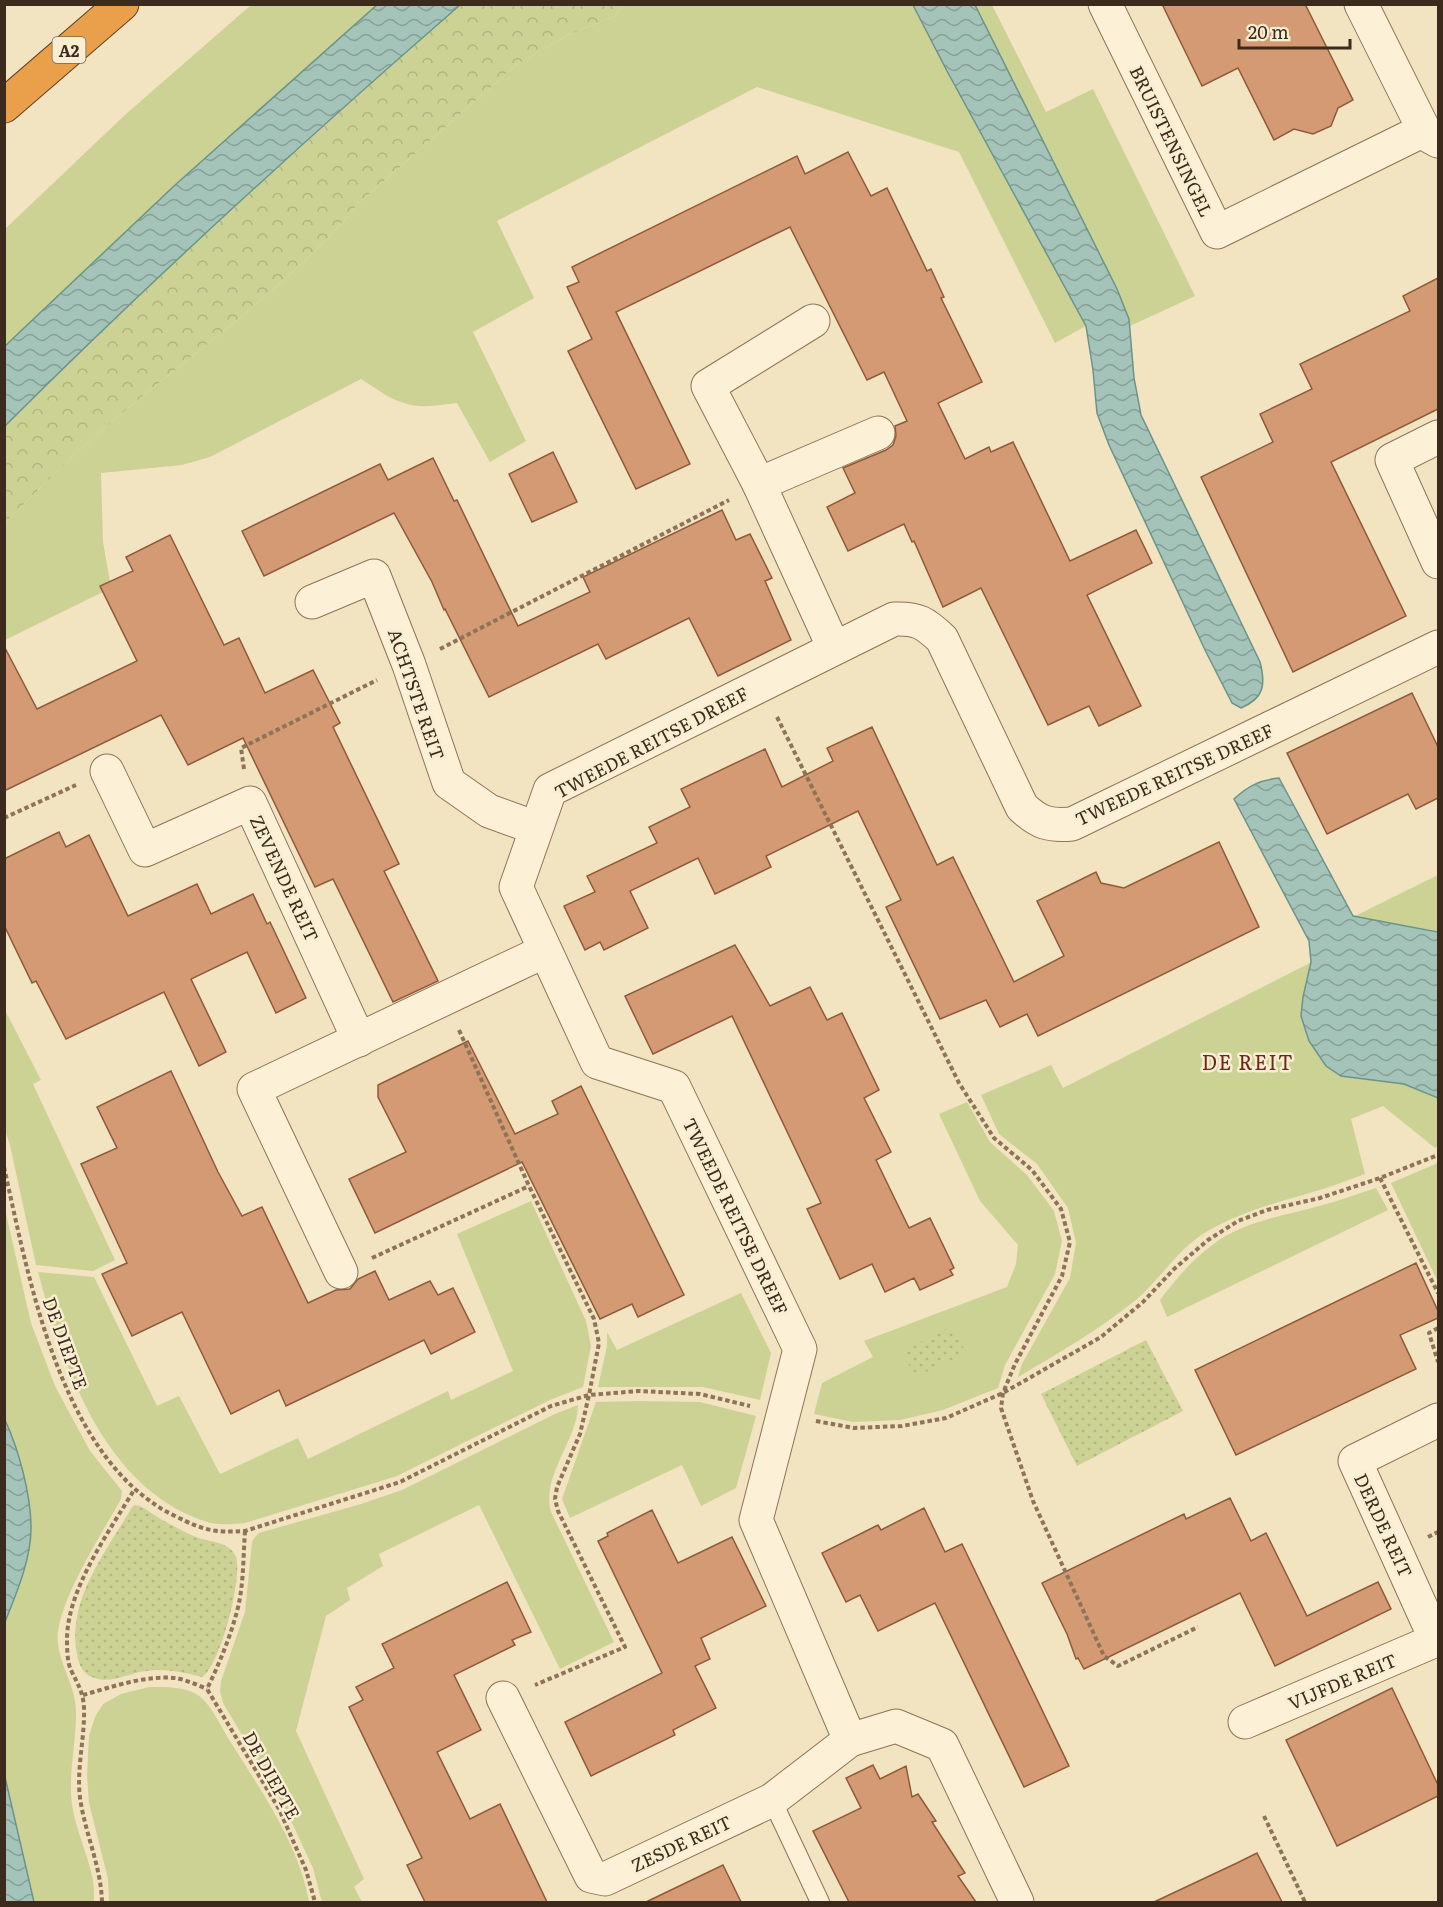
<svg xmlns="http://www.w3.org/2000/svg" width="1443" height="1907" viewBox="0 0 1443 1907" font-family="Literata,serif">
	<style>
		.green { fill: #ccd294 }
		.forest { fill: url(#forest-crowns) }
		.park { fill: url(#park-dots) }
		.water { fill: url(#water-waves); stroke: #6a9488; stroke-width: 1.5 }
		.building { fill: #d49a74; stroke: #8f5a3a; stroke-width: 1.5 }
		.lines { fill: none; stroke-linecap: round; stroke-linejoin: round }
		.service-casing { stroke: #8e7357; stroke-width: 20 }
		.minor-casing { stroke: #8e7357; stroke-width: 35 }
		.motorway-casing { stroke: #5b412b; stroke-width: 35 }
		.path { stroke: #8e7357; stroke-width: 4; stroke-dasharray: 4.5 3; stroke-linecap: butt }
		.service { stroke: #fcf0d6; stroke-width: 18 }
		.minor { stroke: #fcf0d6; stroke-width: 33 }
		.motorway { stroke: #eaa04a; stroke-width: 33 }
		.labels { text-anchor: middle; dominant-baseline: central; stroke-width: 5; stroke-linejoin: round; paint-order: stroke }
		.shield { fill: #f9edd2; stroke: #756553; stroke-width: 1.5 }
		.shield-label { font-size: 16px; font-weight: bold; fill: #3c2b1c }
		.street-label { font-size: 18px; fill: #3c2b1c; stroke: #f9edd2 }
		.neighbourhood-label { font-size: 20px; letter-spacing: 1.5px; fill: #6d2818; stroke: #f9edd2 }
	</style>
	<defs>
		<pattern id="forest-crowns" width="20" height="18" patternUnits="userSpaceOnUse" patternTransform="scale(1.5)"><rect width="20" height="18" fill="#ccd294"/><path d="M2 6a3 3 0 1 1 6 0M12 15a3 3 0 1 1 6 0" fill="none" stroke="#b0b47f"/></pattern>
		<pattern id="park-dots" width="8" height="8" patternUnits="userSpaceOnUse" patternTransform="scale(1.5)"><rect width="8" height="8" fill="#ccd294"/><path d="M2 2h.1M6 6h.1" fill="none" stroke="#b0b47f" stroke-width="1.8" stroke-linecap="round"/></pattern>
		<pattern id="water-waves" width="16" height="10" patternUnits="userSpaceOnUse" patternTransform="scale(1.5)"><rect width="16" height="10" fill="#a4c4ba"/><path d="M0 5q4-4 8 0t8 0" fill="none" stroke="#879f96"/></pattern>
	</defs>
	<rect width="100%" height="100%" fill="#f2e3c1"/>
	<g class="green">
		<path d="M251 5H378L174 186 5 346V229L126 114Z"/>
		<path d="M623 5H913L947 71 1086 326 1055 343 959 152 757 87 497 221 534 298 473 332 526 441 490 462 457 403C440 405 420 409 404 403 389 399 374 387 361 379L210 457 182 465 101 473 103 542 111 588 5 640V523C36 492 67 460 100 432 187 356 286 291 360 202L515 66 568 35 615 16Z"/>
		<path d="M975 5H992L1046 112 1093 89 1195 296 1130 326 1129 319 1117 289Z"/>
		<path d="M1438 875V932L1353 917Z"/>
		<path d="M1312 962 1303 997 1301 1016 1341 1076 1404 1084 1438 1098V1146L1435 1148 1383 1106 1351 1119 1365 1174C1348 1180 1331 1187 1313 1192 1275 1203 1240 1212 1206 1232 1178 1249 1161 1278 1137 1299 1099 1330 1060 1352 1018 1377L1022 1364 1070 1278 1076 1243 1068 1208 1037 1164 999 1134 981 1095 1051 1065 1063 1088Z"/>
		<path d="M5 1010 41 1080 33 1084 115 1260 93 1271 36 1265 10 1145 5 1130Z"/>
		<path d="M967 1102 990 1142 1027 1175 1054 1211 1062 1241 1055 1274 1005 1365 998 1388 943 1410 900 1420 853 1422 814 1414 822 1383 873 1357 864 1341 1007 1287 1016 1264 1018 1245 980 1201 939 1114Z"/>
		<path d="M1438 1163V1282L1391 1183Z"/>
		<path d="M1376 1188 1388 1210 1167 1317 1160 1300C1175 1280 1191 1261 1211 1246 1241 1222 1283 1216 1319 1206 1338 1201 1357 1194 1376 1188Z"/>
		<path d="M531 1201 586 1321 591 1346 583 1387 550 1400 397 1476 245 1523C231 1524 217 1526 204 1521 103 1487 63 1365 38 1272L94 1277 157 1406 179 1396 220 1474 298 1438 308 1459 448 1391 451 1400 513 1371 457 1234Z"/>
		<path d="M4 1205 31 1323 55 1386 90 1451 122 1491 121 1499C103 1532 53 1608 58 1644 61 1668 77 1689 76 1714 76 1745 68 1774 72 1805 76 1830 88 1855 93 1880 94 1887 94 1895 94 1902H34L5 1777V1622L23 1573 26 1487 11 1434 5 1420Z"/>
		<path d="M741 1293 771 1353 760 1400 703 1387H598L607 1346V1332L617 1350Z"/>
		<path d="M639 1401 700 1402 756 1416 736 1488 701 1506 682 1465 570 1518 562 1499 596 1402Z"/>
		<path d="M578 1405C577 1442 541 1475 551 1512L614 1642 560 1669 479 1505 379 1554 383 1566 347 1588 350 1600 326 1616 296 1731 364 1879 354 1887 362 1902H322L313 1868 284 1806 223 1703 220 1691 221 1681 245 1612 252 1542 255 1537 259 1533 361 1504 402 1490 555 1414Z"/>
		<path d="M149 1687C165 1687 186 1686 199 1696 211 1704 222 1729 230 1741 261 1791 299 1844 309 1902H109L108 1879 89 1803 87 1775 89 1736 95 1717 103 1704 121 1694Z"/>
	</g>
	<path class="forest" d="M460 5H623L615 16 568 35 515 66 360 202C286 291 187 356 100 432 67 460 36 492 5 523V426C151 280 306 142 460 5Z"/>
	<g class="park">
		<path d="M953 1326 966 1353 915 1377 902 1351Z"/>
		<path d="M1146 1340 1183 1411 1077 1466 1041 1394Z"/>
		<path d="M135 1505C144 1506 152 1514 159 1518 171 1525 184 1532 196 1537 208 1542 230 1541 236 1557 243 1577 220 1667 202 1677 185 1673 165 1668 147 1671 131 1672 114 1683 98 1679 84 1676 79 1667 77 1654 66 1600 107 1551 132 1507Z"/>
	</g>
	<g class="water">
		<path d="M378 4 460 5C305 140 151 280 5 426V346L174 186Z"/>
		<path d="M913 5H975L1117 289 1129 319 1134 378 1141 415 1260 662C1266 685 1264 698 1241 708L1232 703 1206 652 1109 445 1097 413 1093 370 1086 326 947 71Z"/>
		<path d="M1279 778 1353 916 1438 932V1098L1404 1084 1341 1076 1326 1066 1309 1041 1301 1016 1303 997 1311 962 1309 941 1234 799C1248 786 1260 780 1279 778Z"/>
		<path d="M5 1420C19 1450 31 1495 31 1528 31 1560 16 1594 5 1622Z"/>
		<path d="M5 1777 34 1902H5Z"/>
	</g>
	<g class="building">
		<path d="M1162 4H1305L1353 100 1338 108 1331 126 1313 134 1294 129 1274 140 1238 68 1202 86Z"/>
		<path d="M848 152 871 196 887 188 927 271 931 269 944 297 941 298 982 382 938 403 965 459 989 447 991 452 1013 442 1070 561 1136 530 1152 563 1087 595 1141 706 1099 726 1089 706 1048 725 981 588 943 607 914 541 912 542 904 524 848 551 827 507 855 493 843 468 886 450 893 445 896 436 895 426 907 421 884 372 867 380 790 227 616 312 690 464 636 489 568 351 592 339 567 287 579 282 572 267 797 156 805 174Z"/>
		<path d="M1438 278V409L1331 462 1406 616 1293 672 1201 477 1273 442 1260 414 1312 389 1300 364 1410 311 1403 296Z"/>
		<path d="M553 452 577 502 532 522 509 474Z"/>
		<path d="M433 458 454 501 457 500 518 626 590 592 583 577 722 510 736 540 750 534 772 578 765 581 791 640 718 676 689 618 606 659 598 644 489 697 445 609 444 610 432 582 394 513 264 576 242 531 380 464 388 480Z"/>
		<path d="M170 535 224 645 239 638 265 693 313 670 340 723 333 727 399 864 384 871 438 981 393 1002 333 879 315 887 243 738 188 765 161 715 4 791V646L37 709 137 661 100 586 133 571 126 557Z"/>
		<path d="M1412 693 1438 747V798L1416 809 1408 794 1327 834 1287 753Z"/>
		<path d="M872 727 937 865 953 857 1014 982 1064 956 1037 901 1096 872 1101 883 1124 888 1219 842 1259 927 1038 1036 1027 1014 1000 1027 986 1000 940 1019 886 907 901 900 858 811 766 856 771 867 715 894 698 858 630 891 648 928 604 950 600 942 585 950 564 906 595 892 587 876 657 843 649 827 690 807 681 789 765 749 782 787 833 761 827 748Z"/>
		<path d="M59 832 66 847 89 835 128 916 197 884 211 914 253 894 267 924 270 922 306 998 276 1013 247 952 191 979 226 1052 199 1066 164 992 66 1039 36 981 32 983 4 925V859Z"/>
		<path d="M735 945 770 1006 810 987 827 1020 842 1013 879 1090 864 1098 891 1152 876 1160 909 1228 930 1218 954 1268 950 1270 953 1275 920 1290 914 1278 885 1292 872 1264 840 1279 807 1209 821 1203 732 1016 653 1054 625 996Z"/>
		<path d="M468 1041 515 1134 558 1114 552 1101 581 1086 684 1295 638 1317 632 1304 600 1319 522 1162 375 1233 349 1179 406 1152 378 1097V1085Z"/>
		<path d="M171 1071 218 1172 242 1216 262 1207 308 1303 336 1290 350 1289 358 1279 375 1271 389 1300 430 1281 438 1295 453 1288 475 1332 431 1354 424 1340 286 1406 279 1390 231 1414 182 1312 132 1336 102 1274 127 1263 81 1164 117 1148 97 1107Z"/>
		<path d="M1416 1263 1438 1311V1318L1400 1335 1416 1369 1236 1455 1195 1370Z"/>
		<path d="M1230 1498 1251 1541 1266 1533 1307 1616 1378 1582 1391 1609 1275 1666 1240 1593 1084 1669 1078 1658 1076 1659 1067 1634 1042 1583 1184 1514 1186 1519Z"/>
		<path d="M924 1508 945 1552 962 1544 1069 1766 1024 1787 935 1603 878 1631 860 1595 846 1602 822 1553 878 1525 881 1530Z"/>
		<path d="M652 1510 678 1563 732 1537 766 1606 701 1638 710 1659 695 1666 716 1708 673 1730 675 1735 591 1776 565 1722 662 1673 598 1541 608 1536 607 1533Z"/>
		<path d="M507 1582 531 1632 512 1640 515 1645 454 1675 481 1730 437 1752 470 1819 500 1804 547 1902H425L407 1865 422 1858 349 1707 363 1700 356 1687 394 1668 382 1644Z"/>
		<path d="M1392 1688 1438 1785V1796L1337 1846 1286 1740Z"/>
		<path d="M873 1765 880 1779 906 1766 912 1797 918 1794 936 1821 932 1822 965 1873 958 1876 976 1902H849L813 1831 861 1808 846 1778Z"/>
		<path d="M1257 1853 1282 1902H1154L1237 1863Z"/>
		<path d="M723 1865 741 1902H646Z"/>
	</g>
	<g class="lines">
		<defs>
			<path id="service" d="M772 1800 820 1902"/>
			<g id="minor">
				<path d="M1105 4 1217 232 1424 130"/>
				<path d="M1361 4 1424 130 1429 136 1438 141"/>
				<path d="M813 321 708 386 759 484 834 648"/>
				<path d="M1438 437 1392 460 1438 562"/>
				<path d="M759 484 878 433"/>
				<path d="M312 602 374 576 409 665 449 783 489 811 536 828"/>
				<path d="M107 771 145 850 250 803 359 1040"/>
				<path d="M341 1272 254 1089 545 951"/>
				<path d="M1436 1640 1355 1461 1438 1420"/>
				<path d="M503 1698 591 1876 605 1879 772 1800 850 1740 896 1726 942 1745 1017 1902"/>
				<path d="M1245 1722 1436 1640 1438 1641"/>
				<path d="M850 1740 756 1520 800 1349 674 1087 597 1062 516 887 550 790 894 619C918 618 925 623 942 639L1022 807C1039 823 1049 826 1072 824L1438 647"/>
			</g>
			<path id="motorway" d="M4 106 122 4"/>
		</defs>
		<use href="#service" class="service-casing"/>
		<use href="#minor" class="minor-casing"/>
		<use href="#motorway" class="motorway-casing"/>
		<g class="path">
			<path d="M440 649 729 500"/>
			<path d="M777 717 959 1083 994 1138 1032 1170 1061 1209 1070 1242 1062 1276 1015 1364 1003 1393 1001 1408 1033 1501 1104 1656 1118 1666 1198 1627"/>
			<path d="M244 769 241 748 377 680"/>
			<path d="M4 818 76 785"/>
			<path d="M459 1030 529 1186 594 1319 599 1343 589 1395 580 1434 557 1487 555 1499 558 1511 625 1647 535 1685"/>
			<path d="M4 1167C29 1279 61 1461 175 1516 203 1530 213 1533 245 1531L400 1482 551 1406 589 1395 639 1391 700 1394 750 1406"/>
			<path d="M1380 1178 1438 1293"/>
			<path d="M372 1258 529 1186"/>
			<path d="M1438 1328 1429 1333 1438 1362"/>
			<path d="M816 1421 854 1428 902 1426 946 1418 1003 1393 1101 1337 1143 1302 1174 1269 1208 1240 1238 1221 1267 1210 1320 1198 1380 1178 1438 1155"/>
			<path d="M245 1531C243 1558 244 1588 236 1615 229 1640 219 1664 207 1689L279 1809 306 1870 315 1902"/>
			<path d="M1428 1537 1438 1532"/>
			<path d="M83 1695C112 1687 145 1675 176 1678 186 1680 198 1685 207 1689"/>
			<path d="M1264 1816 1305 1902"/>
			<path d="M102 1902C101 1868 87 1838 81 1804 75 1772 85 1741 84 1708 83 1691 78 1685 71 1670 67 1662 67 1647 67 1638 68 1588 109 1532 134 1490"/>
		</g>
		<use href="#service" class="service"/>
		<use href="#minor" class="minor"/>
		<use href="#motorway" class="motorway"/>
	</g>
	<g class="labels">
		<rect class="shield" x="52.5" y="37" width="33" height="26" rx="4.5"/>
		<g class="shield-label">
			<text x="69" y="50">A2</text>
		</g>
		<g class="street-label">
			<text transform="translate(1172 141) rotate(64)">BRUISTENSINGEL</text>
			<text transform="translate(417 694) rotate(71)">ACHTSTE REIT</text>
			<text transform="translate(651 742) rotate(-28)">TWEEDE REITSE DREEF</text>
			<text transform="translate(1174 774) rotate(-25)">TWEEDE REITSE DREEF</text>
			<text transform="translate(285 878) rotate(65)">ZEVENDE REIT</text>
			<text transform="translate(736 1216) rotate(64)">TWEEDE REITSE DREEF</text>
			<text transform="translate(66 1343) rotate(70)">DE DIEPTE</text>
			<text transform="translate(1384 1525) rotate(65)">DERDE REIT</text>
			<text transform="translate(1342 1681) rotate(-23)">VIJFDE REIT</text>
			<text transform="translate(272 1775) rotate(61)">DE DIEPTE</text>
			<text transform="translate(681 1843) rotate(-25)">ZESDE REIT</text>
		</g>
		<g class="neighbourhood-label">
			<text x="1248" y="1061">DE REIT</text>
		</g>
	</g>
	<rect width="1443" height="1907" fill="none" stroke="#3c2b1c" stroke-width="12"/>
	<path d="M1239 39v9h111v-9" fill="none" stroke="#3c2b1c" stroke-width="3"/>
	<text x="1248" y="39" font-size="18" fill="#3c2b1c" stroke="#f9edd2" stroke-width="4.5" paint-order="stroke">20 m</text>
</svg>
